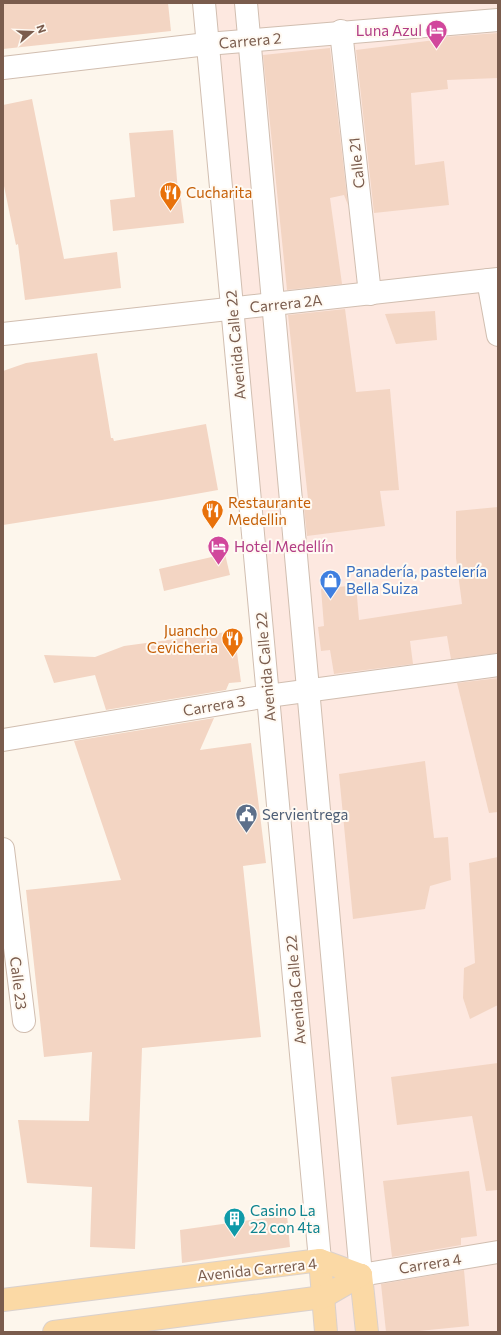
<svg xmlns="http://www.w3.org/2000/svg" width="501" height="1335" viewBox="0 0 501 1335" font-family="Commissioner,sans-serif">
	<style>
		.commercial { fill: #fde8e0 }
		.building { fill: #f3d5c3 }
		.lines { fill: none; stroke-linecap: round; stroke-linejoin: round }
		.minor-casing { stroke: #d1beb0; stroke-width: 24 }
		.major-casing { stroke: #dad1cd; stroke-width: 24 }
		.minor { stroke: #fff; stroke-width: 22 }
		.major { stroke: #fbd9a5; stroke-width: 22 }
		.labels { text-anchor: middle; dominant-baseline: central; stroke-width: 4; stroke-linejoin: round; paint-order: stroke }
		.hotel-label { font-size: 15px; fill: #b23c85; stroke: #fffaf3; text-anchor: end }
		.street-label { font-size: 15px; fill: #7a5c4d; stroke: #fffaf3 }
		.food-label { font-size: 15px; fill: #c56008; stroke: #fffaf3; text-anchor: start }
		.shop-label { font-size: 15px; fill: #366cbe; stroke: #fffaf3; text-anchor: start }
		.service-label { font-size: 15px; fill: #4e5e75; stroke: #fffaf3; text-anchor: start }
		.culture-label { font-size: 15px; fill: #0d838f; stroke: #fffaf3; text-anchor: start }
	</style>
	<rect width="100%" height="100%" fill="#fdf6ec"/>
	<path class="commercial" d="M200 3H498V1332H333Z"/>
	<g class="building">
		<path d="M3 3H168L171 31 3 49Z"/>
		<path d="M498 33V78L447 80 448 89 411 93 415 165 444 161 449 205 374 213 356 50 443 39V37Z"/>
		<path d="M330 48 348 205 344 195 330 198 342 284 287 290 263 55Z"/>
		<path d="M32 99 64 259 117 252 121 288 25 300 18 244 16 245 3 181V105Z"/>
		<path d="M173 130 178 192H180L184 223 113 231 110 200 135 197 129 133Z"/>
		<path d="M345 309 356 392 390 389 399 490 380 491 385 526 307 536 304 508H309L288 315Z"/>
		<path d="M435 311 437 340 396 344 385 314Z"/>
		<path d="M97 353 111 438H113L114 441 206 424 218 490 162 500 3 525V371L26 363Z"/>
		<path d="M498 507V653L451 659 447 636 410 641 413 664 334 674 330 650 321 651 318 627 324 626 321 589 356 585 359 620 462 604 456 558V511Z"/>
		<path d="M225 554 230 575 164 591 159 569Z"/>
		<path d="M234 631 241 682 229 683 226 690 106 710 95 675 54 683 44 655 95 657 124 646Z"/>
		<path d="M498 678V812L489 813 457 683Z"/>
		<path d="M214 718 200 750 251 743 266 863 243 866 261 1037 142 1048 135 1249 90 1247 92 1187 27 1183 18 1120 89 1121 92 1052 44 1057 26 890 121 880 74 741Z"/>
		<path d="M425 761 434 838 448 837 451 880 430 886 425 909 353 919 339 774Z"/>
		<path d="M498 857V1005L470 1019 463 998 464 968 475 963 469 863Z"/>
		<path d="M498 1063V1190L486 1191 472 1116 397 1125 391 1077Z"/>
		<path d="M469 1171 477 1236 461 1238V1245L392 1257 383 1181Z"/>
		<path d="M287 1215 290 1247 182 1263 180 1230Z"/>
		<path d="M464 1270 469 1326 409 1332H386L381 1284Z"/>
	</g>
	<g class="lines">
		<defs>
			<g id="minor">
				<path d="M204 3 320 1260"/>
				<path d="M246 3 361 1275 498 1252"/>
				<path d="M341 31 370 294"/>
				<path d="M3 68 207 44 498 20"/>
				<path d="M488 280 498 335"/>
				<path d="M3 334 498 279"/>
				<path d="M3 740 268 696 498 665"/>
				<path d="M3 849 24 1021"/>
			</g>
			<g id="major">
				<path d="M320 1260 326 1332"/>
				<path d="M361 1275 367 1332"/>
				<path d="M3 1300 320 1260 361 1275"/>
				<path d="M54 1332 323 1297 361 1275"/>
			</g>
		</defs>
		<use href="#minor" class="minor-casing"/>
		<use href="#major" class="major-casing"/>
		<use href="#minor" class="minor"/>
		<use href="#major" class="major"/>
	</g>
	<defs>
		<symbol id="hotel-pin" viewBox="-11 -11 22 30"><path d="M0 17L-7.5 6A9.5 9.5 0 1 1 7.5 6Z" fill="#d1479c" stroke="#fffaf3"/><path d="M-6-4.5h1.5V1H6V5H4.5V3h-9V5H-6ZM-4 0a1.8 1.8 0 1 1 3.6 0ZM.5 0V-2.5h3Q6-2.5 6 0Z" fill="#fff"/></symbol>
		<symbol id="restaurant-pin" viewBox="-11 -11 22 30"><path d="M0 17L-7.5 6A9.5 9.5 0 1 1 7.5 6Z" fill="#e8710a" stroke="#fffaf3"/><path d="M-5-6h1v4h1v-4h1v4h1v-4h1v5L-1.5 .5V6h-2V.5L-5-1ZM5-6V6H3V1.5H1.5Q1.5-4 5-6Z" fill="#fff"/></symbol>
		<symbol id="shop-pin" viewBox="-11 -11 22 30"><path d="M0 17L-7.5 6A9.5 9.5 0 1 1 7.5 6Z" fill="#3f7fe0" stroke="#fffaf3"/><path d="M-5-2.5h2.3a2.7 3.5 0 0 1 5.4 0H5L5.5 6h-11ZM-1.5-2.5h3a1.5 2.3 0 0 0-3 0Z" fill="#fff"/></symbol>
		<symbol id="civic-pin" viewBox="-11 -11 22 30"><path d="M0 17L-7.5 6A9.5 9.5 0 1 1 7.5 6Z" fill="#5c6f8a" stroke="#fffaf3"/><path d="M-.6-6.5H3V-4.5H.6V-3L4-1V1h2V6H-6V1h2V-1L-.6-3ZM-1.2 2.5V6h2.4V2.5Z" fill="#fff"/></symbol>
		<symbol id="building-pin" viewBox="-11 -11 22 30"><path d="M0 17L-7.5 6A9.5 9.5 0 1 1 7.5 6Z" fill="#0f9aa8" stroke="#fffaf3"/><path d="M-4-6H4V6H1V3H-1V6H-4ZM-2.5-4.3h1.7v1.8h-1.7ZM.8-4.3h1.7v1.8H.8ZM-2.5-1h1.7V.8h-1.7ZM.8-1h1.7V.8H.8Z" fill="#fff"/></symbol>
	</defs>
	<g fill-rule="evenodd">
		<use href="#hotel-pin" x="424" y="18" width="25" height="34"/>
		<use href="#restaurant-pin" x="158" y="180" width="25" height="34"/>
		<use href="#restaurant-pin" x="200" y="498" width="25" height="34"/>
		<use href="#hotel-pin" x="206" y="534" width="25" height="34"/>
		<use href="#shop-pin" x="318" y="568" width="25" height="34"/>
		<use href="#restaurant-pin" x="220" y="626" width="25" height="34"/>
		<use href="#civic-pin" x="234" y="802" width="25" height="34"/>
		<use href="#building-pin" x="222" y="1206" width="25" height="34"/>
	</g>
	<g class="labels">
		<g class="hotel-label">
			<text x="422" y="30">Luna Azul</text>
			<text x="234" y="546" text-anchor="start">Hotel Medellín</text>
		</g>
		<g class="street-label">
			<text transform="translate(250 40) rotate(-5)">Carrera 2</text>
			<text transform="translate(356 163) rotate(-96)">Calle 21</text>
			<text transform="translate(286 303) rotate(-6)">Carrera 2A</text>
			<text transform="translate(235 345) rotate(-95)">Avenida Calle 22</text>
			<text transform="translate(265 667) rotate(-95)">Avenida Calle 22</text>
			<text transform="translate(214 705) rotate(-10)">Carrera 3</text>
			<text transform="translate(19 983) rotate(83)">Calle 23</text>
			<text transform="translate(295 990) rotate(-95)">Avenida Calle 22</text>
			<text transform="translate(430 1263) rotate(-9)">Carrera 4</text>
			<text transform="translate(257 1269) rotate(-6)">Avenida Carrera 4</text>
		</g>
		<g class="food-label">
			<text x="186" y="192">Cucharita</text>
			<text x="228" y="502">Restaurante<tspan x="228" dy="17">Medellin</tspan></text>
			<text x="218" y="630" text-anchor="end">Juancho<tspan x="218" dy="17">Cevicheria</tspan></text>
		</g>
		<g class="shop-label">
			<text x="346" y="571">Panadería, pastelería<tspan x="346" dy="17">Bella Suiza</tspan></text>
		</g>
		<g class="service-label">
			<text x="262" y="814">Servientrega</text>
		</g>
		<g class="culture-label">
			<text x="250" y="1210">Casino La<tspan x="250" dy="17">22 con 4ta</tspan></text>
		</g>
	</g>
	<rect width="501" height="1335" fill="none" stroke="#7a5c4d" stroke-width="8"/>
	<g transform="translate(32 32) rotate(71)" stroke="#fffaf3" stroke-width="3" paint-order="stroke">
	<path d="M0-3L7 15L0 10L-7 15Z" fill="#7a5c4d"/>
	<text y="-6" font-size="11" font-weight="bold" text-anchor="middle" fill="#7a5c4d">N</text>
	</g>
</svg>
